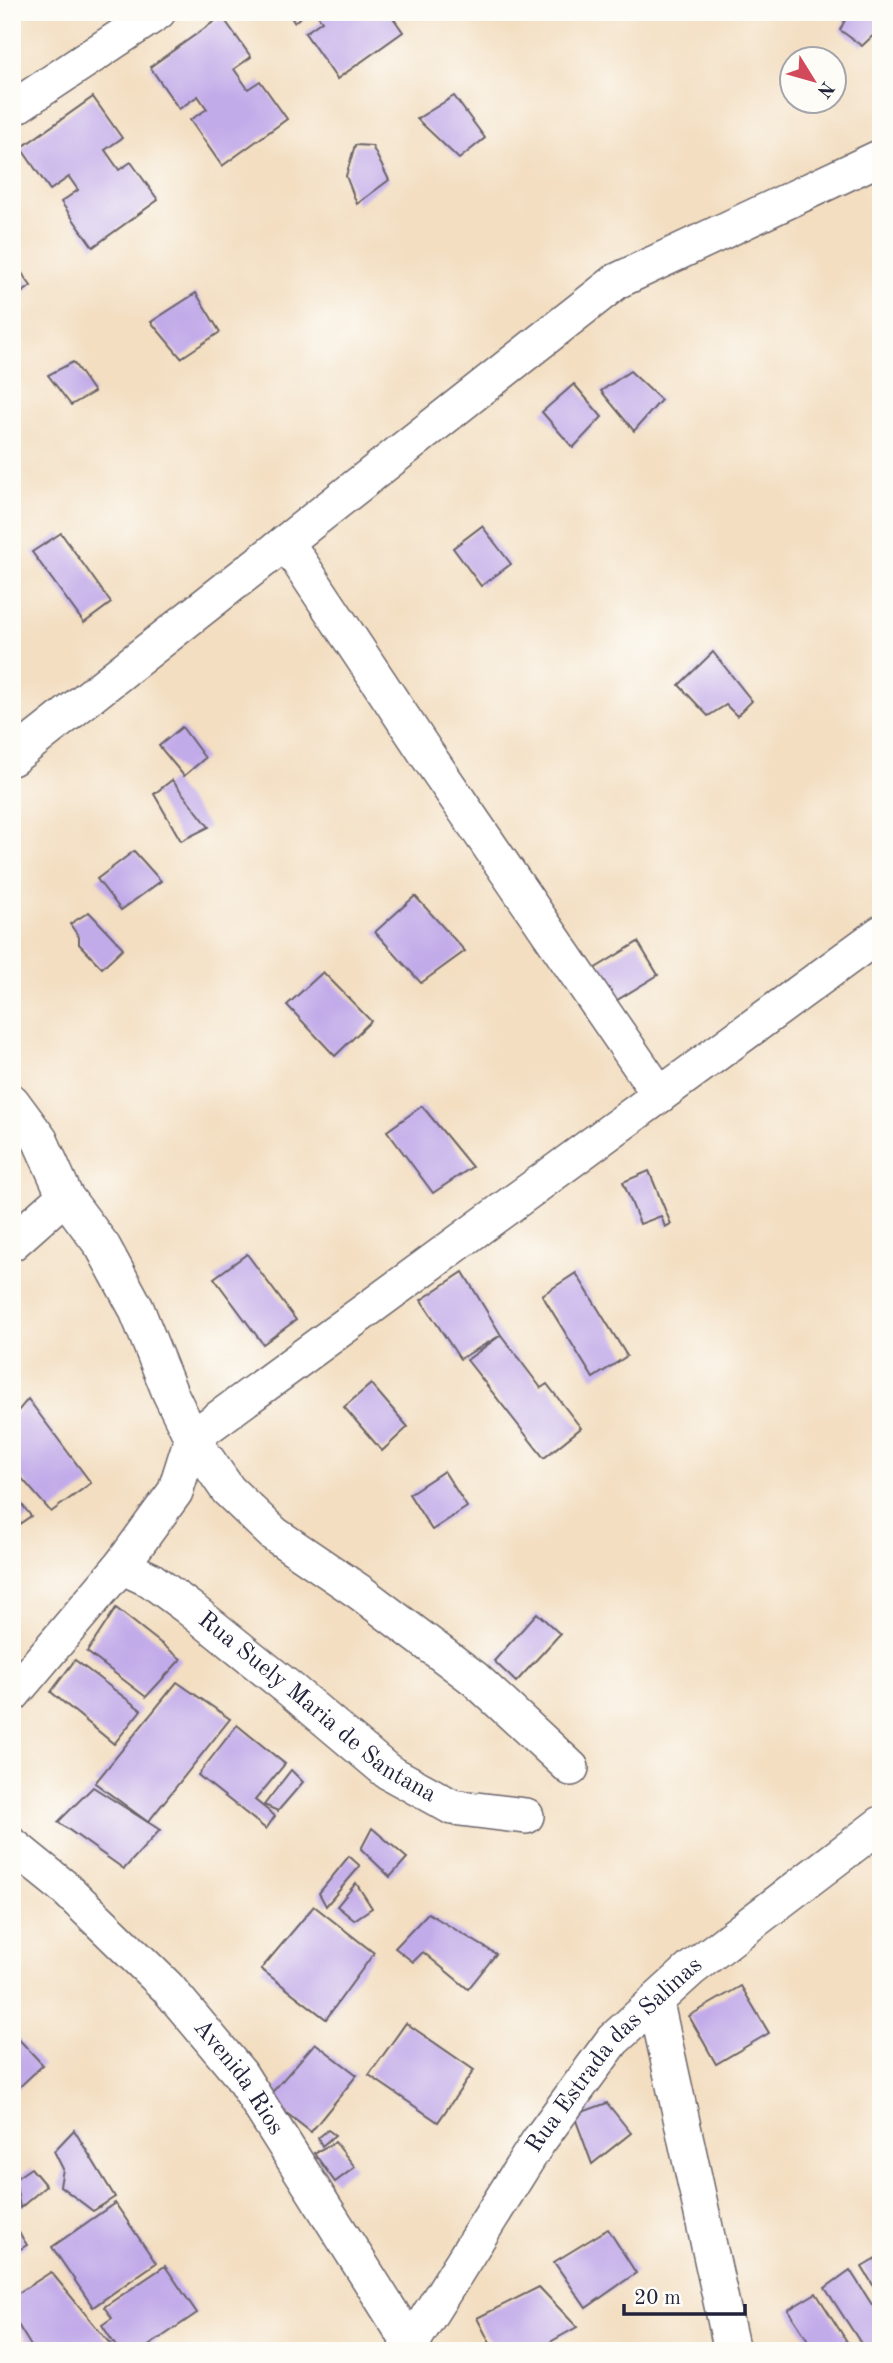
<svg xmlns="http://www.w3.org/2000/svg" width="893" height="2363" viewBox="0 0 893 2363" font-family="'Old Standard TT',serif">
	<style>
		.building { fill: #c2abe9 }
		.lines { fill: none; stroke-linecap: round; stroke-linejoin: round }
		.minor-casing { stroke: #6b646a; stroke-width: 38 }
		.minor { stroke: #fff; stroke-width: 35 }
		.labels { text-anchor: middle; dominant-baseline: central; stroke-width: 7; stroke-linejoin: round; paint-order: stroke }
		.street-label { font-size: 24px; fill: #22223b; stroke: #fdfcf7 }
	</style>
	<rect width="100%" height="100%" fill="#fdfcf7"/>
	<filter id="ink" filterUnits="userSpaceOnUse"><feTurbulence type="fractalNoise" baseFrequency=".0143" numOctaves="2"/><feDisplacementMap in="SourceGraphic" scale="14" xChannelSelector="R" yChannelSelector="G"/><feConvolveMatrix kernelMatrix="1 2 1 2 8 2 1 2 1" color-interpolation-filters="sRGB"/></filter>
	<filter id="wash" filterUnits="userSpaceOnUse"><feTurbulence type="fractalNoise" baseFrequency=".00686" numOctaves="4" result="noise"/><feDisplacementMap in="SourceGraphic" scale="28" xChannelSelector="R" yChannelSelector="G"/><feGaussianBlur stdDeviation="1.57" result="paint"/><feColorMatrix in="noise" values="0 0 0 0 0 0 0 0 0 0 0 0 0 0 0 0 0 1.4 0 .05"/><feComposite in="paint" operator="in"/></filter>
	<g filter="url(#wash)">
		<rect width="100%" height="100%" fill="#f3dec1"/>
		<g id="blocks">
			<g class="building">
				<path d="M288 12H308L294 22Z"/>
				<path d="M315 12H389L403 32 337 79 305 33 322 21Z"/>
				<path d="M849 12H881V28L862 46 840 30Z"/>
				<path d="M222 16 251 57 234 69 248 89 260 81 287 119 222 166 190 120 207 109 198 96 179 109 150 67Z"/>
				<path d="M454 96 485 138 459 159 417 119Z"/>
				<path d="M93 97 122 138 105 150 119 170 131 162 158 200 93 247 61 202 78 190 69 177 50 190 21 148Z"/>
				<path d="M355 145 372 146 389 180 357 204 346 176Z"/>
				<path d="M12 259 31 286 12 300Z"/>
				<path d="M196 293 220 332 181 358 151 322Z"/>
				<path d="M73 362 94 392 71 405 48 375Z"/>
				<path d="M630 371 661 400 634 431 601 391Z"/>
				<path d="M574 384 602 417 573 448 542 412Z"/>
				<path d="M482 526 511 564 481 586 453 548Z"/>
				<path d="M61 533 111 603 84 623 32 552Z"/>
				<path d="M713 652 752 701 737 716 726 705 708 716 679 685Z"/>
				<path d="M182 727 205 758 184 776 159 746Z"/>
				<path d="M172 780 209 827 181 841 154 794Z"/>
				<path d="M134 851 161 881 121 910 97 879Z"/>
				<path d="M415 896 465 951 421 983 375 932Z"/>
				<path d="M89 912 123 948 102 968 79 944V937L70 924Z"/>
				<path d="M638 942 658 975 609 1005 589 972Z"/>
				<path d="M323 972 371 1021 335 1056 287 1005Z"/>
				<path d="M422 1106 472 1167 433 1193 387 1131Z"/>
				<path d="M649 1171 671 1224 665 1227 661 1216 640 1224 623 1182Z"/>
				<path d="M247 1254 296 1320 263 1344 214 1278Z"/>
				<path d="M463 1272 501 1335 541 1388 547 1384 581 1428 544 1458 467 1360 501 1335 460 1359 421 1300Z"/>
				<path d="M576 1273 627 1356 593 1378 542 1295Z"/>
				<path d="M371 1384 408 1427 382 1451 344 1407Z"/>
				<path d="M28 1399 91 1483 51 1512 12 1467V1418Z"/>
				<path d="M444 1471 467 1507 432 1530 409 1494Z"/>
				<path d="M12 1492 31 1516 12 1529Z"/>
				<path d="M116 1608 181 1659 146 1697 87 1652Z"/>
				<path d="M537 1613 560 1634 516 1682 494 1661Z"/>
				<path d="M75 1660 141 1710 114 1744 51 1692Z"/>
				<path d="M177 1682 230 1719 148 1822 95 1783Z"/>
				<path d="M237 1725 285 1764 255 1800 275 1816 266 1829 198 1775Z"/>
				<path d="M291 1770 303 1782 278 1811 264 1805Z"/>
				<path d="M93 1787 160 1830 124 1869 58 1822Z"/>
				<path d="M372 1828 407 1858 390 1877 361 1849Z"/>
				<path d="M349 1856 360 1866 326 1906 319 1893Z"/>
				<path d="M356 1883 372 1908 354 1920 337 1906Z"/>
				<path d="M314 1906 374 1953 326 2019 261 1969Z"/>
				<path d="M428 1913 496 1954 468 1989 423 1952 413 1962 395 1948Z"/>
				<path d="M741 1986 769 2033 716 2064 689 2016Z"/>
				<path d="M406 2023 474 2070 438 2122 369 2075Z"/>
				<path d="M12 2032 43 2065 12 2094Z"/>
				<path d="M315 2043 357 2075 311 2132 267 2098Z"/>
				<path d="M607 2103 631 2133 592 2164 574 2115Z"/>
				<path d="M74 2130 115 2197 93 2211 60 2186 63 2169 54 2151Z"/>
				<path d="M328 2130 335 2135 322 2146 318 2138Z"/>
				<path d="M335 2142 355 2167 335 2182 314 2153Z"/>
				<path d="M31 2168 46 2186 20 2208 15 2179Z"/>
				<path d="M115 2203 156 2263 93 2307 52 2247Z"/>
				<path d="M12 2222 27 2245 12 2254Z"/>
				<path d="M608 2229 636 2273 586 2308 554 2262Z"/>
				<path d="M881 2256V2298L862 2267Z"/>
				<path d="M165 2266 197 2313 141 2351H119L102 2325 112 2318 104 2307Z"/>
				<path d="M850 2270 881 2319V2351H866L825 2288Z"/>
				<path d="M51 2272 111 2345 102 2351H34L12 2315V2297Z"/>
				<path d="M539 2287 577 2327 534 2351H494L477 2318Z"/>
				<path d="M816 2293 853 2351H815L788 2310Z"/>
			</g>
		</g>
	</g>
	<g filter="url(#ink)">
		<use href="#blocks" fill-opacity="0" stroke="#6b646a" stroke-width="2"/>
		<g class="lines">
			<defs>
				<g id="minor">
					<path d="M12 109 158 12"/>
					<path d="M286 542 426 753 660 1095"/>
					<path d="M12 758 617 281 881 157"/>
					<path d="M12 1102 40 1140 65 1196 103 1247 136 1308 170 1393 192 1438 228 1490 274 1534 361 1593 475 1679 571 1768"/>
					<path d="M12 1243 65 1196"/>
					<path id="s1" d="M121 1566 151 1580 189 1608 291 1690 387 1771 452 1807 526 1816"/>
					<path d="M12 1695 121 1566 175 1492 192 1438 881 933"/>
					<path id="s2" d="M12 1845 65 1888 167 1987 240 2074 415 2351"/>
					<path d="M656 2003 732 2351"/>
					<path id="s3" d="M405 2351 411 2344 538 2142 613 2040 691 1969 881 1824"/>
				</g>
			</defs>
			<use href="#minor" class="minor-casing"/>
			<use href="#minor" class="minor"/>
		</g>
	</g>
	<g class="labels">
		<g class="street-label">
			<text stroke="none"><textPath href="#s1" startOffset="243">Rua Suely Maria de Santana</textPath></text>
			<text stroke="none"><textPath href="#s3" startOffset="364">Rua Estrada das Salinas</textPath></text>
			<text stroke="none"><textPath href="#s2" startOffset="326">Avenida Rios</textPath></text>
		</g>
	</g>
	<rect width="893" height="2363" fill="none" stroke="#fdfcf7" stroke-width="42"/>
	<g transform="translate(813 80) rotate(127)"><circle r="33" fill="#fdfcf7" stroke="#a5a5ac" stroke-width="2"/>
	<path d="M0-5L12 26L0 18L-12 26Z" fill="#d1495b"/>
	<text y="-10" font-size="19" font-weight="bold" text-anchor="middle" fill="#22223b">N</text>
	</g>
	<path d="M624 2304v10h121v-10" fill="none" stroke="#22223b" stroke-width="3.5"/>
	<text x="634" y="2304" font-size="21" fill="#22223b" stroke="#fdfcf7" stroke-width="5" paint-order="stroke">20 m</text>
</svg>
